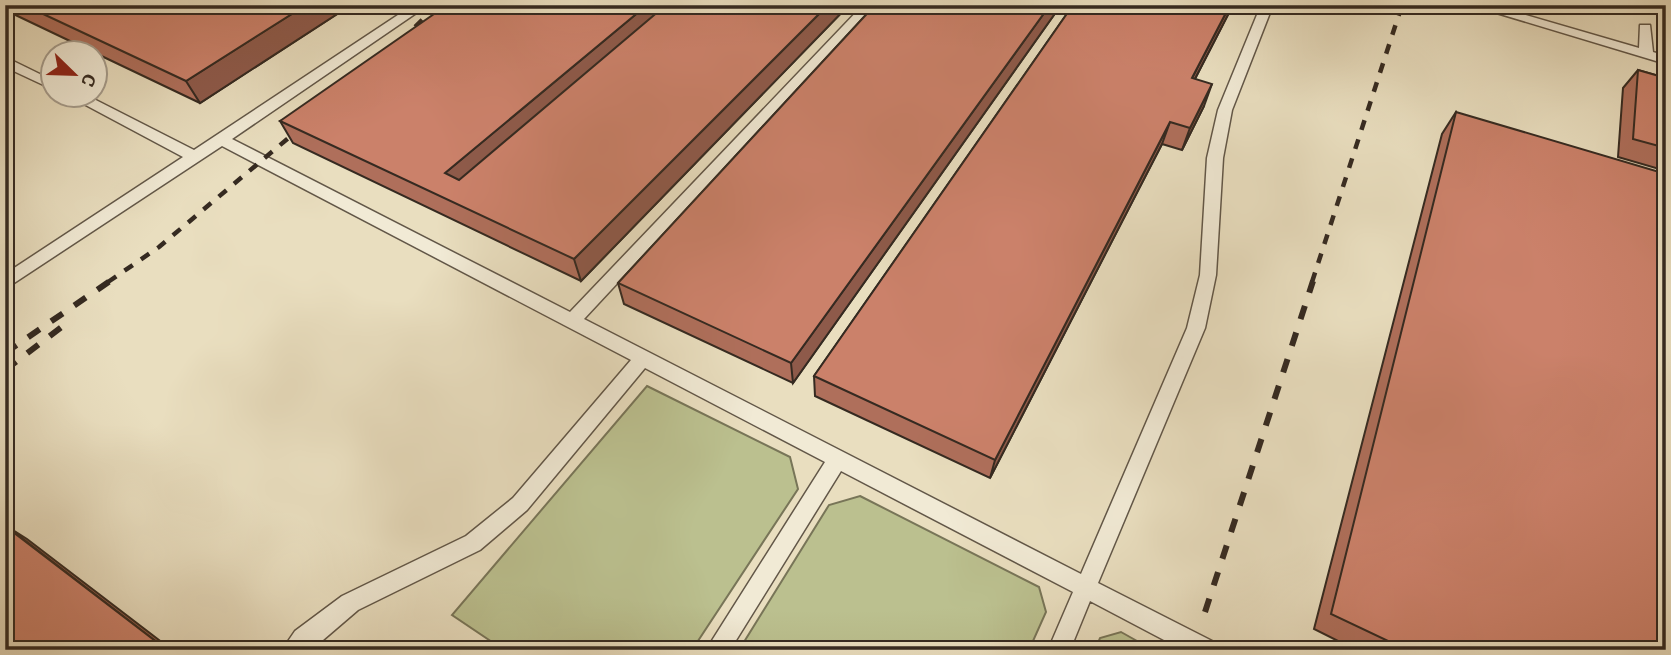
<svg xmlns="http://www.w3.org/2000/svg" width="1671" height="655" viewBox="0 0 1671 655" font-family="Alegreya,serif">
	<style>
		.green { fill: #bbc08f; stroke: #787558; stroke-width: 2 }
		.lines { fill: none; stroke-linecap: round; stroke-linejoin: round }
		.service-casing { stroke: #625748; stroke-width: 3 }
		.service { fill: #f1ead5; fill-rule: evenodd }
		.rail-far1 { stroke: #352a21; stroke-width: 4.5; stroke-dasharray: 10 10; stroke-linecap: butt }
		.rail { stroke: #352a21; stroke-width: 6; stroke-dasharray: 14 14; stroke-linecap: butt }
		.wall { fill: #af6f5b; stroke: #352a21; stroke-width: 2 }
		.shaded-wall { fill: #8e5a4a; stroke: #352a21; stroke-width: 2 }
		.building { fill: #cb816a; stroke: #352a21; stroke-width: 2 }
	</style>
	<rect width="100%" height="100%" fill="#e9debf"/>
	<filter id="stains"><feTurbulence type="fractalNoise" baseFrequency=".00286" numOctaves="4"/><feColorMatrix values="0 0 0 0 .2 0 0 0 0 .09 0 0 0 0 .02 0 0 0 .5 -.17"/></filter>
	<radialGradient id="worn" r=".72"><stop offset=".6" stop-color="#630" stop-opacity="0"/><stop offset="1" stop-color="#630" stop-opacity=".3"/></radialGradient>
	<g class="green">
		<path d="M647 386 790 457 798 489 692 650H504L452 615Z"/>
		<path d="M860 496 1039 587 1046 612 1029 650H739L829 505Z"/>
		<path d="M1121 632 1153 650H1095L1100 638Z"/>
	</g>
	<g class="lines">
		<defs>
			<g id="service">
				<path d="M413 5H428L232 139 570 312 863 5H876L584 319 1081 574 1187 328 1200 275 1207 158 1218 110 1261 5H1273L1232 110 1223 158 1216 275 1205 328 1098 583 1214 642 1217 650H1183L1090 601 1070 650H1048L1073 592 841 471 730 650H706L825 462 645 368 527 510 480 550 358 610 323 640 329 650H282L295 631 342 596 466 536 513 498 631 360 222 146 5 289V274L183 157 65 94H84L194 150Z"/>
				<path d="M1470 5H1491L1639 48 1640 25H1650L1653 52 1666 56V64Z"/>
				<path d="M5 57 52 80V89L5 67Z"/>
			</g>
		</defs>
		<use href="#service" class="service-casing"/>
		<use href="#service" class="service"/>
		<g class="rail-far1">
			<path d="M401 41 437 5"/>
			<path d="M108 282 159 247 305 124"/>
			<path d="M1312 282 1402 5"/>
		</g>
		<g class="rail">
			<path d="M5 353 110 281"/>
			<path d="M5 370 67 323"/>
			<path d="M1205 612 1313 281"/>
		</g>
	</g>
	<g class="wall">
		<path d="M5 5H351L200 103 5 10Z"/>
		<path d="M849 5 581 281 293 143 280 121Z"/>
		<path d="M875 5H1061L793 383 624 304 618 283Z"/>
		<path d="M1073 5H1233L1195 79 1204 106 1182 150 1162 144 990 478 815 396 814 376Z"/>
		<path d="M1638 70 1666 78V171L1618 157 1623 88Z"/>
		<path d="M1456 112 1666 650H1356L1314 629 1442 134Z"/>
	</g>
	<g class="shaded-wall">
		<path d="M306 5H351L200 103 186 81Z"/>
		<path d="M647 5H677L454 195 445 173Z"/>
		<path d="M828 5H849L581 281 574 259Z"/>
		<path d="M1050 5H1061L793 383 791 363Z"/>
		<path d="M1230 5H1233L1184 100 1192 78Z"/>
		<path d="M1212 84 1204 106 1182 150 1190 128Z"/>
		<path d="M1170 122 1162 144 990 478 995 460Z"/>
		<path d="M5 525 27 539 172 650H167Z"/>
	</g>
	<g class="building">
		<path d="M24 5H306L186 81Z"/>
		<path d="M447 5H647L445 173 459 180 666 5H828L574 259 280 121Z"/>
		<path d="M875 5H1050L791 363 618 283Z"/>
		<path d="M1073 5H1230L1192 78 1212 84 1190 128 1170 122 995 460 814 376Z"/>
		<path d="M1638 70 1666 78V148L1633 139Z"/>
		<path d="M1456 112 1666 174V650H1407L1331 614Z"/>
		<path d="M5 526 167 650H5Z"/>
	</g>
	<rect width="1671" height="655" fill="none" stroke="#e9debf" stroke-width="28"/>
	<rect x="7" y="7" width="1657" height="641" fill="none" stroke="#352a21" stroke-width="3.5"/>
	<rect x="14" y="14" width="1643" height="627" fill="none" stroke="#352a21" stroke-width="2"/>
	<g transform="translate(74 74) rotate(113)"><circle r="33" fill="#f1ead5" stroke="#a69d8d" stroke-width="2"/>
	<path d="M0-5L12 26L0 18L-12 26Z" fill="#8f2418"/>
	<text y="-10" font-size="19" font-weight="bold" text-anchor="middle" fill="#352a21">С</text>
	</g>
	<rect width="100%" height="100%" filter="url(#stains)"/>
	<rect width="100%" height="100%" fill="url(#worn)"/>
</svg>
